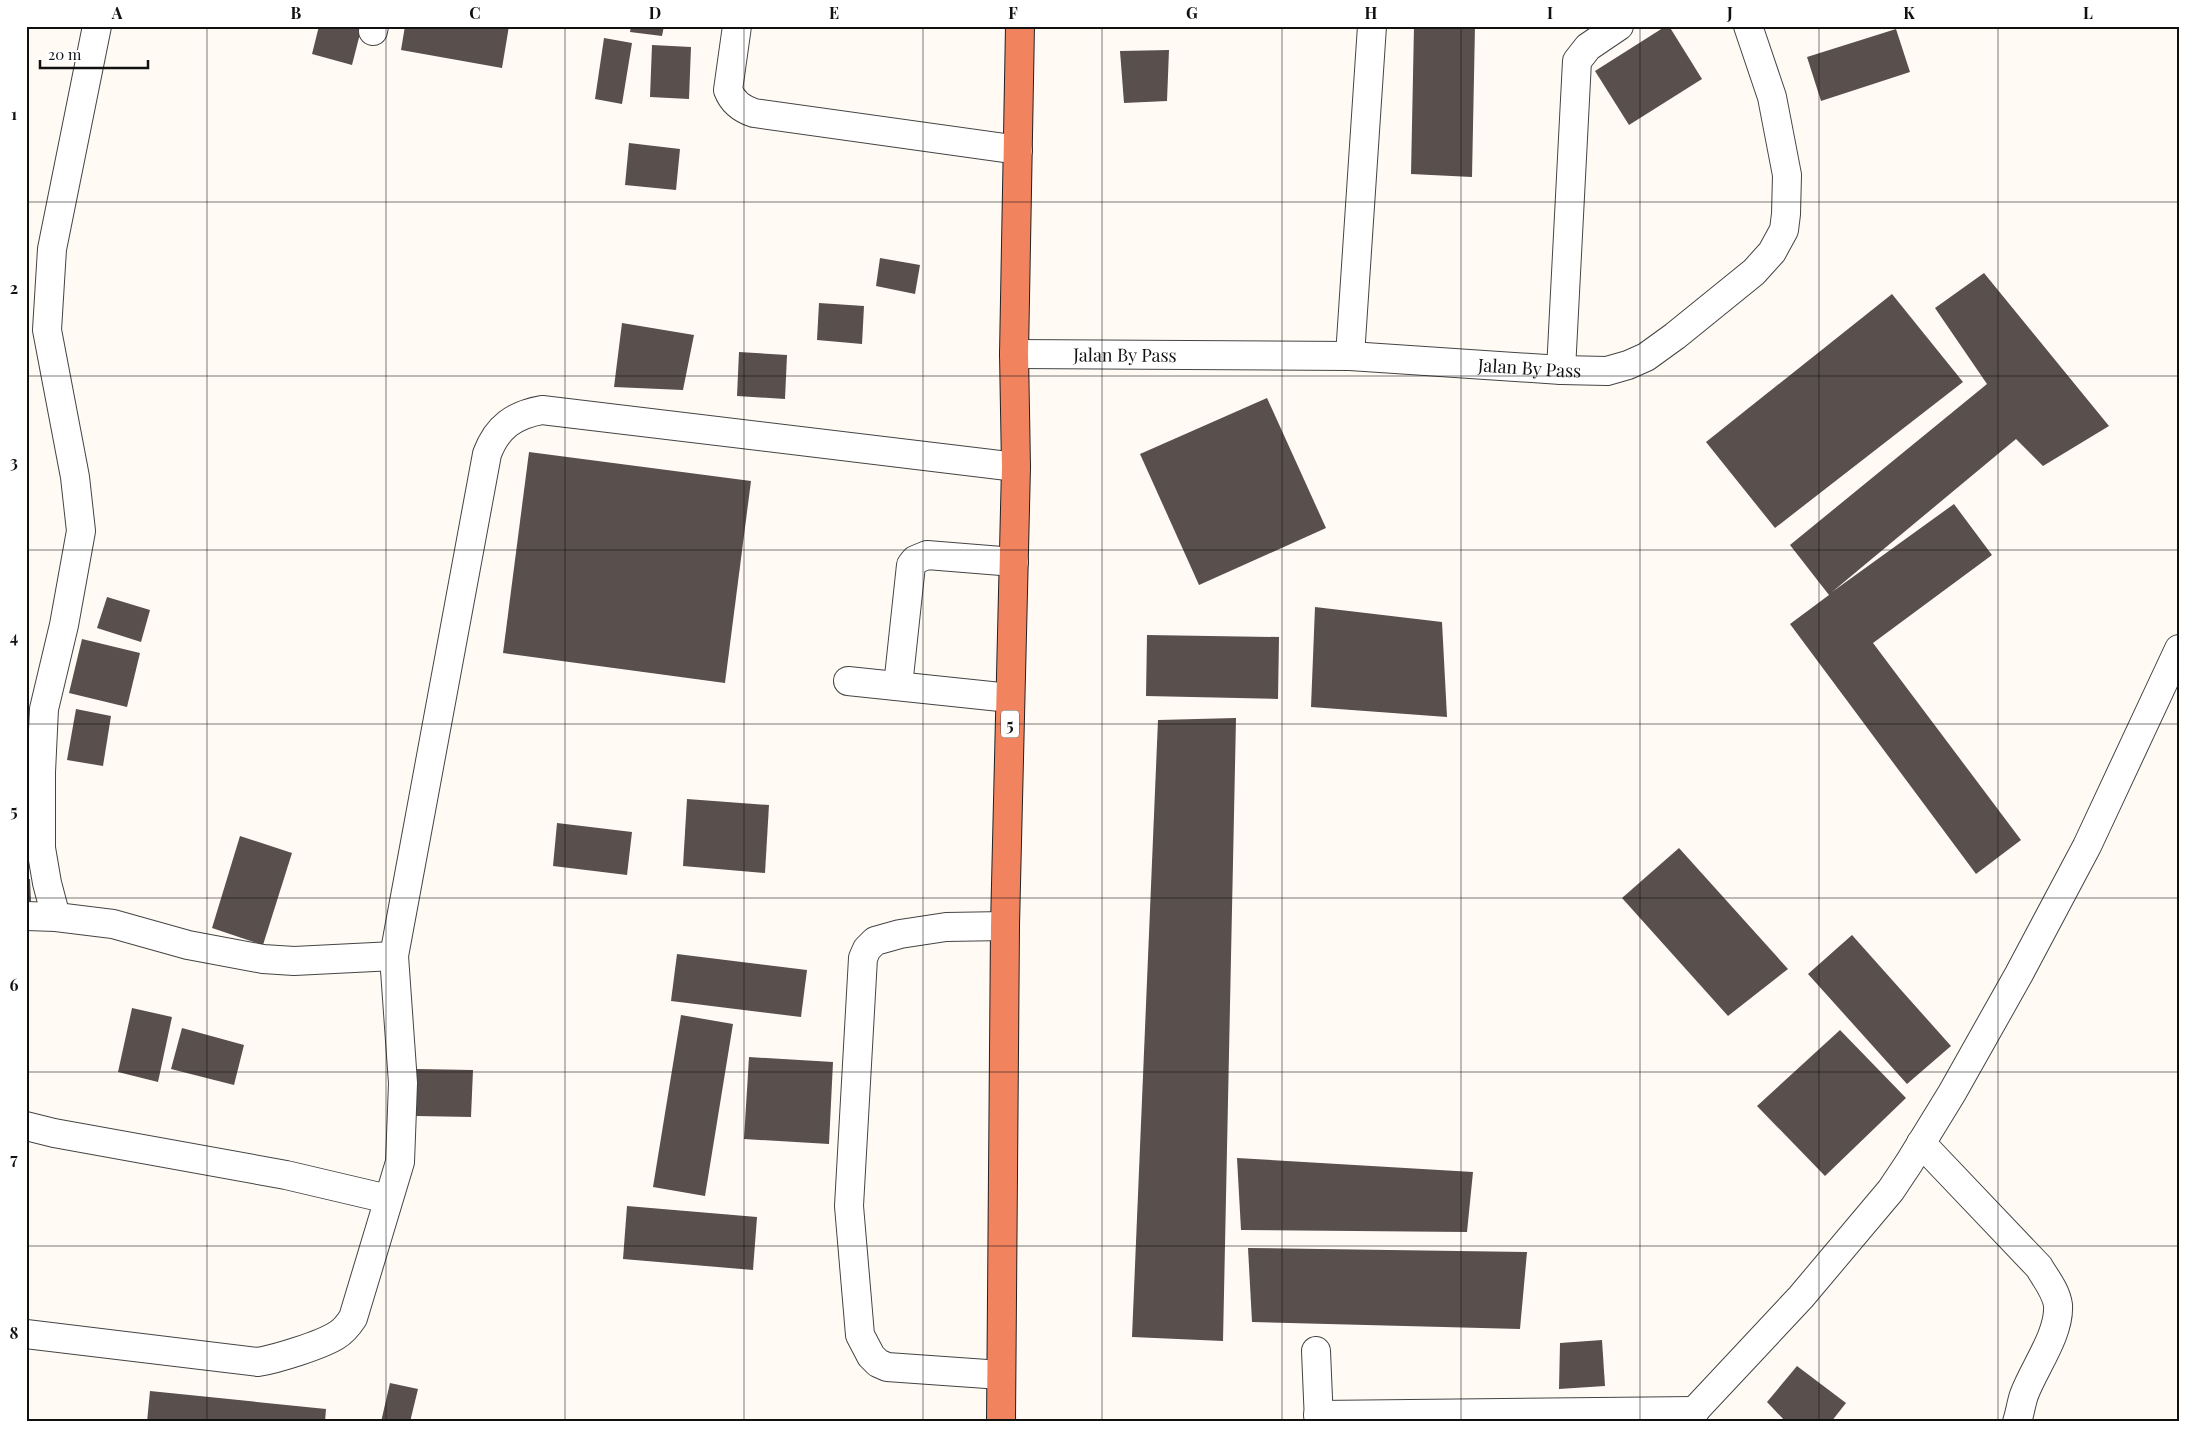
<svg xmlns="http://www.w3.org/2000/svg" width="2205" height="1448" viewBox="0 0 2205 1448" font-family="'Playfair Display',serif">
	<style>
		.building { fill: #594f4d }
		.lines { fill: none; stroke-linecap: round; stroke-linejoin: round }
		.minor-casing { stroke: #444; stroke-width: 30 }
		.highway-casing { stroke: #222; stroke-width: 30 }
		.minor { stroke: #fff; stroke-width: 28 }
		.highway { stroke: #f2835f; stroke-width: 28 }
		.grid { fill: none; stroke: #111; stroke-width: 1; stroke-opacity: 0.55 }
		.labels { text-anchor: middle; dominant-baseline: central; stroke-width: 5; stroke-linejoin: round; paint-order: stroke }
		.shield { fill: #fff; stroke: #585858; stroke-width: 1 }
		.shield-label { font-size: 16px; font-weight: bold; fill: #111 }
		.street-label { font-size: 18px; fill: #111; stroke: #fff }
		.neatline { fill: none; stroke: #111; stroke-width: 2 }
		.grid-label { font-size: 16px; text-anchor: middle; font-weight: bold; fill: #111 }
	</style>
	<rect width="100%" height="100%" fill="#fffbf4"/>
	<g class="building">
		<path d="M319 26H362L352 65 312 54Z"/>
		<path d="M405 26H509L502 68 401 50Z"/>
		<path d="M631 26H664L662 36 630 32Z"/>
		<path d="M1414 26H1475L1472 177 1411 174Z"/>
		<path d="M1666 26H1669L1702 79 1629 125 1595 71Z"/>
		<path d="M1896 29 1910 72 1821 101 1807 57Z"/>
		<path d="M604 38 632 43 622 104 595 99Z"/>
		<path d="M652 45 691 47 689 99 650 97Z"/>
		<path d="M1169 50 1167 101 1124 103 1120 51Z"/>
		<path d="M629 143 680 149 676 190 625 185Z"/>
		<path d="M880 258 920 265 915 294 876 286Z"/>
		<path d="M1984 273 2109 426 2043 466 2016 439 1832 592 1954 504 1992 555 1873 643 2021 840 1976 874 1790 624 1829 595 1790 545 1987 384 1935 308Z"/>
		<path d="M1892 294 1963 382 1775 528 1706 442Z"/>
		<path d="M819 303 864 306 862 344 817 340Z"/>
		<path d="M622 323 694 335 683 390 614 387Z"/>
		<path d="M739 352 787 355 785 399 737 396Z"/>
		<path d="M1267 398 1326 528 1199 585 1140 454Z"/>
		<path d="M529 452 751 481 725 683 503 653Z"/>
		<path d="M107 597 150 610 141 642 97 628Z"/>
		<path d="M1315 607 1442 622 1447 717 1311 707Z"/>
		<path d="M1147 635 1279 637 1278 699 1146 696Z"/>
		<path d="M82 639 140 653 127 707 69 693Z"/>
		<path d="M76 709 111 716 103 766 67 760Z"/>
		<path d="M1236 718 1223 1341 1132 1337 1158 720Z"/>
		<path d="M687 799 769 805 765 873 683 866Z"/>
		<path d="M557 823 632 832 627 875 553 866Z"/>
		<path d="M240 836 292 853 263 945 212 928Z"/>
		<path d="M1679 848 1788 969 1728 1016 1622 898Z"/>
		<path d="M26 879H30L31 902H26Z"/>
		<path d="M1852 935 1951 1046 1907 1084 1808 974Z"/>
		<path d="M677 954 807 970 801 1017 671 1001Z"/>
		<path d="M132 1008 172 1017 158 1082 118 1072Z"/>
		<path d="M681 1015 733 1024 705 1196 653 1187Z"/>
		<path d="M182 1028 244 1045 234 1085 171 1069Z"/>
		<path d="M1840 1030 1906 1098 1825 1176 1757 1106Z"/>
		<path d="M749 1057 833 1062 829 1144 744 1139Z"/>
		<path d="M417 1069 473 1070 471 1117 416 1116Z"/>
		<path d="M1237 1158 1473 1172 1467 1232 1241 1230Z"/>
		<path d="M627 1206 757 1217 753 1270 623 1259Z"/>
		<path d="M1248 1248 1527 1252 1520 1329 1252 1322Z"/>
		<path d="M1602 1340 1605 1386 1559 1389 1560 1343Z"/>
		<path d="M1797 1366 1846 1403 1831 1422H1786L1767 1402Z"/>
		<path d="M390 1383 418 1389 410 1422H381Z"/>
		<path d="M150 1391 326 1409 325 1422H147Z"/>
	</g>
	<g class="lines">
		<defs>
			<g id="minor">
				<path d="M737 26 728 90C733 103 742 109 754 113L1018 150"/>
				<path d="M373 31 374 26"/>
				<path id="s1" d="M1014 354 1350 356 1561 370 1607 371 1628 365 1646 357 1675 336 1754 272 1772 252 1784 230 1786 214 1787 175 1772 97 1748 26"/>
				<path d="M1350 356 1372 26"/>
				<path d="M1561 370 1577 61 1588 47 1619 26"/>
				<path d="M848 681 1010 698"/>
				<path d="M898 686 911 565 915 560 927 555 1014 562"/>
				<path d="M26 916 56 917 113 924 188 945 263 959 294 961 394 956"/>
				<path d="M56 917 47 883 41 848V772L44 709 64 625 81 531 75 477 47 330 52 249 97 26"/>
				<path d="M26 1126 54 1133 286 1175 388 1199"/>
				<path d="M1921 1143 2039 1267C2046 1279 2056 1291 2058 1305 2060 1334 2034 1368 2024 1395 2021 1404 2020 1413 2017 1422"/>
				<path d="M26 1334 258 1362C276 1359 322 1345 337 1335 344 1331 349 1324 353 1318L400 1162 403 1083 394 956 487 454C497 427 514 415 542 410L1016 467"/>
				<path d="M1316 1351 1319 1422"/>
				<path d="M1001 1375 887 1367 878 1363 871 1356 860 1335 849 1206 863 958 867 949 875 941 900 934 946 927 1005 926"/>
				<path d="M1318 1415 1695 1411"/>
				<path d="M1684 1422 1801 1297 1891 1190 1909 1163 1952 1093 2019 974 2087 846 2179 649"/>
			</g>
			<path id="highway" d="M1001 1422 1005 926 1016 467 1014 354 1020 26"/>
		</defs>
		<use href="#minor" class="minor-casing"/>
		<use href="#highway" class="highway-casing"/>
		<use href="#minor" class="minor"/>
		<use href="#highway" class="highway"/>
	</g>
	<path class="grid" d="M207 26V1422M386 26V1422M565 26V1422M744 26V1422M923 26V1422M1102 26V1422M1282 26V1422M1461 26V1422M1640 26V1422M1819 26V1422M1998 26V1422M26 202H2179M26 376H2179M26 550H2179M26 724H2179M26 898H2179M26 1072H2179M26 1246H2179"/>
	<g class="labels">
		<rect class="shield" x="1001" y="710.5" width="18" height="27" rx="4"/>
		<g class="shield-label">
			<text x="1010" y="724">5</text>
		</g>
		<g class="street-label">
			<text stroke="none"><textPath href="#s1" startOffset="111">Jalan By Pass</textPath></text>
			<text stroke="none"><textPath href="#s1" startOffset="516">Jalan By Pass</textPath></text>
		</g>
	</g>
	<rect width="2205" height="1448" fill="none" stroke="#ffffff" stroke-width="55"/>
	<path d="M40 60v8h108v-8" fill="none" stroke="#111111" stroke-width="2.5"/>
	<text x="48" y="60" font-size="15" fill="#111111" stroke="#ffffff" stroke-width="4" paint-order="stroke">20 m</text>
	<rect x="28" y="28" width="2150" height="1392" class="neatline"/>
	<g class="grid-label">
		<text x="117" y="19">A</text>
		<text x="296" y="19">B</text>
		<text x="475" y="19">C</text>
		<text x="655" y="19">D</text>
		<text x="834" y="19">E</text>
		<text x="1013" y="19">F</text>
		<text x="1192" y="19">G</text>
		<text x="1371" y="19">H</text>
		<text x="1550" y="19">I</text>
		<text x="1730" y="19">J</text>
		<text x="1909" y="19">K</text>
		<text x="2088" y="19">L</text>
		<text x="14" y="120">1</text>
		<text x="14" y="294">2</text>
		<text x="14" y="468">3</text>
		<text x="14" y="643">4</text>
		<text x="14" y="817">5</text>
		<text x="14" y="991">6</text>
		<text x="14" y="1165">7</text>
		<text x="14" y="1339">8</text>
	</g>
</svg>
